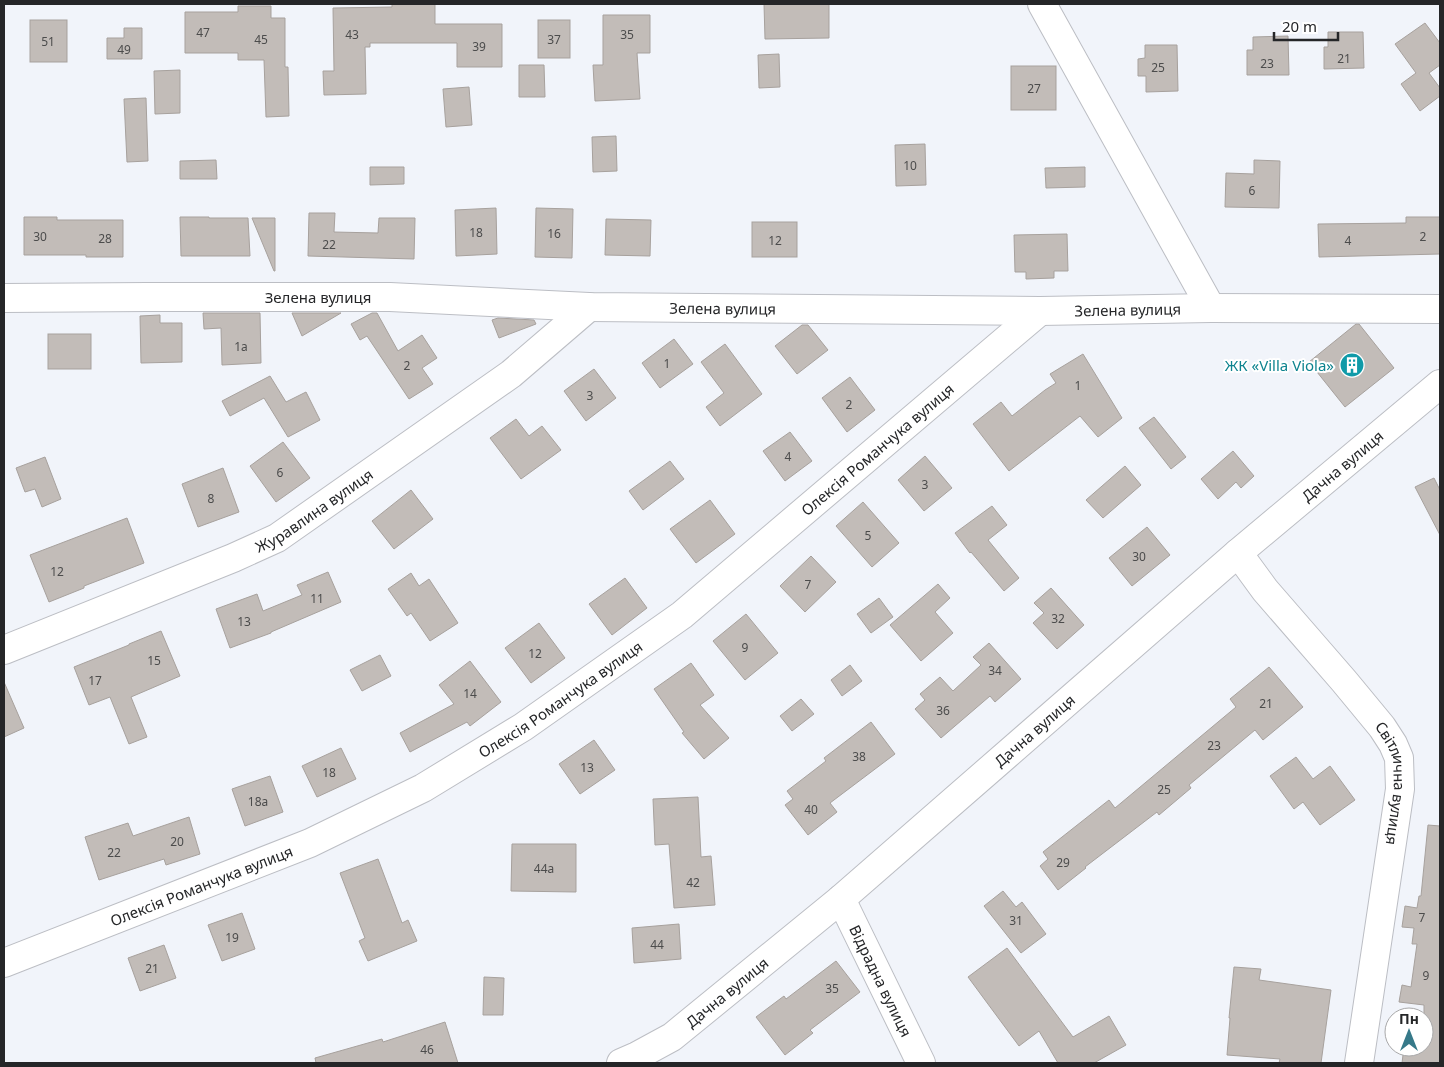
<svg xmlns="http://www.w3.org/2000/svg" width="1444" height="1067" viewBox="0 0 1444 1067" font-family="'Noto Sans',sans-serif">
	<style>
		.building { fill: #c2bcb8; stroke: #a7a19d }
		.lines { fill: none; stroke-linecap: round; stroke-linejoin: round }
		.minor-casing { stroke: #bcbec4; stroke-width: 30 }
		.minor { stroke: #fff; stroke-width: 28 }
		.labels { text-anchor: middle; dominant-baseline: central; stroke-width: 4; stroke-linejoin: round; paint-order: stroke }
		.number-label { font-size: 12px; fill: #4c4c4c }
		.street-label { font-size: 15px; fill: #252628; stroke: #fff }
		.culture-label { font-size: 15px; fill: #0d838f; stroke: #fff; text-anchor: end }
	</style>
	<rect width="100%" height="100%" fill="#f1f4fa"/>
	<g class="building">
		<path d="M392 4H435V24H502V67H457V43H370V47H365L366 94 324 95 323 71H334L333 8 392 7Z"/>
		<path d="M764 4H829V38L765 39Z"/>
		<path d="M238 6H271V18H285V67H288L289 116 266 117 264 60H238V53H185V12H238Z"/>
		<path d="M603 15H650V53H637L640 99 595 101 593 65H603Z"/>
		<rect x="30" y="20" width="37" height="42"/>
		<rect x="538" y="20" width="32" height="38"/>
		<path d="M1425 23 1440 43V65L1429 73 1440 88V96L1420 111 1401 84 1416 73 1395 44Z"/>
		<path d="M124 28H142V59H107V38H124Z"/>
		<path d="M1328 32H1363L1364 68 1324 69V47H1328Z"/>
		<path d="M1288 36 1289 75H1247V50H1253V37Z"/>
		<path d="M1145 45H1177L1178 91 1146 92V76H1138V59L1145 58Z"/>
		<path d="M779 54 780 87 759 88 758 55Z"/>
		<path d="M519 65H544L545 97H519Z"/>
		<rect x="1011" y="66" width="45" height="44"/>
		<path d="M180 70V113L155 114 154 71Z"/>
		<path d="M469 87 472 125 446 127 443 89Z"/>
		<path d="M146 98 148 161 127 162 124 99Z"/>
		<path d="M616 136 617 171 593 172 592 137Z"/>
		<path d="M925 144 926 185 896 186 895 145Z"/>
		<path d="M216 160 217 179H180V161Z"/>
		<path d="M1254 160 1280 161 1279 208 1225 207 1226 173 1254 174Z"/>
		<path d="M370 167H404V184L370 185Z"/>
		<path d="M1085 167V187L1046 188 1045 168Z"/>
		<path d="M496 208 497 254 456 256 455 210Z"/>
		<path d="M536 208 573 209 572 258 535 257Z"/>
		<path d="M309 213H335L334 232 378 233 379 218H415L414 259 308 256Z"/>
		<path d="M24 217H57V220H123V257H86V255H24Z"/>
		<path d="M180 217H209V218H248L250 256H181Z"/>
		<path d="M1406 217H1440V254L1319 257 1318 224 1406 223Z"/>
		<path d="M252 218H275V271H274Z"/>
		<path d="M606 219 651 220 650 256 605 255Z"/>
		<rect x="752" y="222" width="45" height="35"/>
		<path d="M1067 234 1068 271H1054V278L1026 279V272H1015L1014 235Z"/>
		<path d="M203 313H260L261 363 222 365 221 328 204 329Z"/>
		<path d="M292 313H341L302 336Z"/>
		<path d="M372 313H377L398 351 422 335 437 358 422 368 433 384 409 399 367 336 360 340 351 324Z"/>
		<path d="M160 315V323H182V362L141 363 140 316Z"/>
		<path d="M498 318 534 320 536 324 499 338 492 320Z"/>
		<path d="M1356 324H1359L1394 368 1345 407 1309 362Z"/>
		<path d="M802 325H808L828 350 797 374 775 346Z"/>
		<rect x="48" y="334" width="43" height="35"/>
		<path d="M674 339 693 364 660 388 642 363Z"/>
		<path d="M725 344 762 394 720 426 706 407 724 393 701 362Z"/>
		<path d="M1083 354 1122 418 1098 437 1080 416 1009 471 973 424 1001 402 1012 416 1045 390 1056 383 1050 374Z"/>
		<path d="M594 369 616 398 586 421 564 391Z"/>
		<path d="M270 376 286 402 306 392 320 420 288 437 264 398 230 416 222 401Z"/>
		<path d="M850 377 875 410 847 432 822 398Z"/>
		<path d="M1154 417 1186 457 1171 469 1139 428Z"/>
		<path d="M516 419 529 436 542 426 561 450 521 479 490 438Z"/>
		<path d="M790 432 812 461 785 481 763 451Z"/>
		<path d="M283 442 310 478 276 502 250 466Z"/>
		<path d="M1233 451 1254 476 1241 488 1236 482 1218 499 1201 479Z"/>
		<path d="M925 456 952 488 924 511 898 480Z"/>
		<path d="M45 457 61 499 42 507 35 489 25 492 16 468Z"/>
		<path d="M670 461 684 479 643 510 629 491Z"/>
		<path d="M1125 466 1141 485 1103 518 1086 500Z"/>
		<path d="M223 468 239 512 198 527 182 484Z"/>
		<path d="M1434 478 1440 490V535L1415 487Z"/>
		<path d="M411 490 433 519 394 549 372 521Z"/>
		<path d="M710 500 735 534 696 563 670 529Z"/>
		<path d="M863 502 899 543 872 567 836 526Z"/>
		<path d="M992 506 1007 525 988 540 1019 578 1004 591 971 552 970 553 955 533Z"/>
		<path d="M127 518 144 563 84 586V588L49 602 30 555Z"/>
		<path d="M1147 527 1170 555 1132 586 1109 558Z"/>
		<path d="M811 556 836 582 805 612 780 586Z"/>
		<path d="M328 572 341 602 271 632V633L230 648 216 609 257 594 263 611 302 595 297 585Z"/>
		<path d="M411 573 419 586 429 579 458 623 430 641 411 613 407 616 388 589Z"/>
		<path d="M625 578 647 608 612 635 589 604Z"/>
		<path d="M938 584 950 598 935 612 953 633 921 661 890 625Z"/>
		<path d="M1051 588 1084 625 1057 649 1033 623 1044 613 1034 603Z"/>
		<path d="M879 598 893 617 871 633 857 614Z"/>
		<path d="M746 614 778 653 745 680 713 641Z"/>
		<path d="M539 623 565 658 531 683 505 648Z"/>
		<path d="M161 631 180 676 131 697 147 737 129 744 110 697 89 705 74 667 129 645V644Z"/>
		<path d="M989 643 1021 679 995 702 990 696 941 738 915 709 925 700 920 694 940 677 953 691 981 665 973 657Z"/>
		<path d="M380 655 391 676 362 691 350 670Z"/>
		<path d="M470 661 501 702 470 726 467 722 410 752 400 733 454 704 439 685Z"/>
		<path d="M691 663 714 695 700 705 729 738 704 759 682 733 684 732 654 689Z"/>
		<path d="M850 665 862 681 842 696 831 680Z"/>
		<path d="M1269 667 1303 707 1263 740 1255 730 1189 785 1191 788 1159 815 1157 812 1085 867 1086 868 1058 890 1040 866 1048 859 1043 852 1109 800 1115 808 1236 707 1230 699Z"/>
		<path d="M4 682 24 728 4 737Z"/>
		<path d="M801 699 814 714 792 731 780 716Z"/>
		<path d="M871 722 895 754 830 803 837 812 808 835 785 805 793 799 787 791 826 761 824 758Z"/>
		<path d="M594 740 615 770 580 794 559 764Z"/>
		<path d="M341 748 356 779 317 797 302 766Z"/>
		<path d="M1296 757 1313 779 1330 766 1355 800 1320 825 1303 802 1294 809 1270 776Z"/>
		<path d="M270 776 283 812 245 826 232 789Z"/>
		<path d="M698 797 701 857 711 856 715 905 674 908 669 844 655 845 653 799Z"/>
		<path d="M189 817 200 854 166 865 164 859 99 880 85 837 128 823 133 836Z"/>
		<path d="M1428 825 1440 826V1063H1402L1404 1047H1424V1005L1399 1002 1402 985 1411 987 1417 944H1412L1414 928 1402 927 1405 906 1417 908 1419 896H1421Z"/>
		<path d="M512 844H576V892L511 891Z"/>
		<path d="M378 859 402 923 408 920 417 941 368 961 359 941 365 938 340 873Z"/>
		<path d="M1003 891 1016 907 1022 902 1046 934 1021 953 984 906Z"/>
		<path d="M242 913 255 949 222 961 208 925Z"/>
		<path d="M679 924 681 959 634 963 632 928Z"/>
		<path d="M164 945 176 978 140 991 128 958Z"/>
		<path d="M1007 948 1073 1037 1109 1016 1126 1045 1094 1063H1058L1039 1031 1019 1046 968 977Z"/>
		<path d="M836 961 860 992 810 1030 813 1033 785 1055 756 1017 784 996 786 999Z"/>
		<path d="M1234 967 1261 969 1259 980 1331 990 1321 1063H1279L1280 1059 1227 1055 1230 1018H1229Z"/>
		<path d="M484 977 504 978 503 1015H483Z"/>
		<path d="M445 1022 458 1063H316L315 1058 382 1039 383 1042Z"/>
	</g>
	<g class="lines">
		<defs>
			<g id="minor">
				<path d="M1042 4 1211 308"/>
				<path id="s1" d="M4 298 147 297H390L589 307 1040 311 1211 308 1440 309"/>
				<path id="s2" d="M1238 553 1265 590 1344 681 1382 727 1393 744 1399 758 1400 789 1359 1063"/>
				<path id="s3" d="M4 650 233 558 277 538 511 374 589 307"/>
				<path id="s4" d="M841 899 921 1063"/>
				<path id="s5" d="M4 963 310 843 423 788 523 727 682 615 1040 311"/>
				<path id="s6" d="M621 1063 637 1056 672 1037 841 899 1238 553 1440 384"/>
			</g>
		</defs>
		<use href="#minor" class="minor-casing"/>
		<use href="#minor" class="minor"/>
	</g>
	<defs>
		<symbol id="building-disc" viewBox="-11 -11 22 22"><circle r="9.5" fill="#0f9aa8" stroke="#fff"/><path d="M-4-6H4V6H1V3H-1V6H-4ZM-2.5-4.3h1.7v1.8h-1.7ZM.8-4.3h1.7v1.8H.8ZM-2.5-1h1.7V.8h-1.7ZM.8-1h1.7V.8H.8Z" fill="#fff"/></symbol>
	</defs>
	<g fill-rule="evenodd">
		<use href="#building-disc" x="1338" y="351" width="28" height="28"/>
	</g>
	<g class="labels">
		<g class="number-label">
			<text x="203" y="32">47</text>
			<text x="352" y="34">43</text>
			<text x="627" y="34">35</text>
			<text x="261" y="39">45</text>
			<text x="554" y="39">37</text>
			<text x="48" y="41">51</text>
			<text x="479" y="46">39</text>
			<text x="124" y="49">49</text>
			<text x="1344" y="58">21</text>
			<text x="1267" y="63">23</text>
			<text x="1158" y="67">25</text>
			<text x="1034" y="88">27</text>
			<text x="910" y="165">10</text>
			<text x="1252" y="190">6</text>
			<text x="476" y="232">18</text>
			<text x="554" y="233">16</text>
			<text x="40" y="236">30</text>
			<text x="1423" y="236">2</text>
			<text x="105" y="238">28</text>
			<text x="775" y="240">12</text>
			<text x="1348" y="240">4</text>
			<text x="329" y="244">22</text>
			<text x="241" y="346">1а</text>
			<text x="667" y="363">1</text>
			<text x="407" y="365">2</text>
			<text x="1078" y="385">1</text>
			<text x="590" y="395">3</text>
			<text x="849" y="404">2</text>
			<text x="788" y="456">4</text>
			<text x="280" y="472">6</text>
			<text x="925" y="484">3</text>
			<text x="211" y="498">8</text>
			<text x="868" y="535">5</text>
			<text x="1139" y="556">30</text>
			<text x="57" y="571">12</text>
			<text x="808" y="584">7</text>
			<text x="317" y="598">11</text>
			<text x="1058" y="618">32</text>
			<text x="244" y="621">13</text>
			<text x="745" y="647">9</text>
			<text x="535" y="653">12</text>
			<text x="154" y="660">15</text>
			<text x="995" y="670">34</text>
			<text x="95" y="680">17</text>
			<text x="470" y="693">14</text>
			<text x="1266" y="703">21</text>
			<text x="943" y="710">36</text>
			<text x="1214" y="745">23</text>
			<text x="859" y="756">38</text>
			<text x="587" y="767">13</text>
			<text x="329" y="772">18</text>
			<text x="1164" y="789">25</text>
			<text x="258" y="801">18а</text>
			<text x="811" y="809">40</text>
			<text x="177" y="841">20</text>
			<text x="114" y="852">22</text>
			<text x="1063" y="862">29</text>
			<text x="544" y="868">44а</text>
			<text x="693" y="882">42</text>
			<text x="1422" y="917">7</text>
			<text x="1016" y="920">31</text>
			<text x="232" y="937">19</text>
			<text x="657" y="944">44</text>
			<text x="152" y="968">21</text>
			<text x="1426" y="975">9</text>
			<text x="832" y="988">35</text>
			<text x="427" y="1049">46</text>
		</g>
		<g class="street-label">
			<text stroke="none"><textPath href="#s1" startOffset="314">Зелена вулиця</textPath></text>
			<text stroke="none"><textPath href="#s1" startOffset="719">Зелена вулиця</textPath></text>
			<text stroke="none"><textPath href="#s1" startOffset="1124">Зелена вулиця</textPath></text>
			<text stroke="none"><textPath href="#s5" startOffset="1022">Олексія Романчука вулиця</textPath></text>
			<text stroke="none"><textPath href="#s6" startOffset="938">Дачна вулиця</textPath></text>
			<text stroke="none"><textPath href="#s3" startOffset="341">Журавлина вулиця</textPath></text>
			<text stroke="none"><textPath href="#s5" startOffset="618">Олексія Романчука вулиця</textPath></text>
			<text stroke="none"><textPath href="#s6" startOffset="532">Дачна вулиця</textPath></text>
			<text stroke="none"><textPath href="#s2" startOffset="285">Світлична вулиця</textPath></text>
			<text stroke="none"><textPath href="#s5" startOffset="212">Олексія Романчука вулиця</textPath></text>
			<text stroke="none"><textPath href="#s4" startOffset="91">Відрадна вулиця</textPath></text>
			<text stroke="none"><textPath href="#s6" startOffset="128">Дачна вулиця</textPath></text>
		</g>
		<g class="culture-label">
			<text x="1334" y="365">ЖК «Villa Viola»</text>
		</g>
	</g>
	<rect width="1444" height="1067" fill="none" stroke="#252628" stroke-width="10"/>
	<g transform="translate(1409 1032)"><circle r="24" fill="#ffffff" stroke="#a8a8a9"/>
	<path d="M0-4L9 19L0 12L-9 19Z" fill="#367989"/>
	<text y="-8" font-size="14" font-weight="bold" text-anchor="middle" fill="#252628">Пн</text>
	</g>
	<path d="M1274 32v8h64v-8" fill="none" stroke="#252628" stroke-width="2.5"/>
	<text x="1282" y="32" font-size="15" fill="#252628" stroke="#ffffff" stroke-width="4" paint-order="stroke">20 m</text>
</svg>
